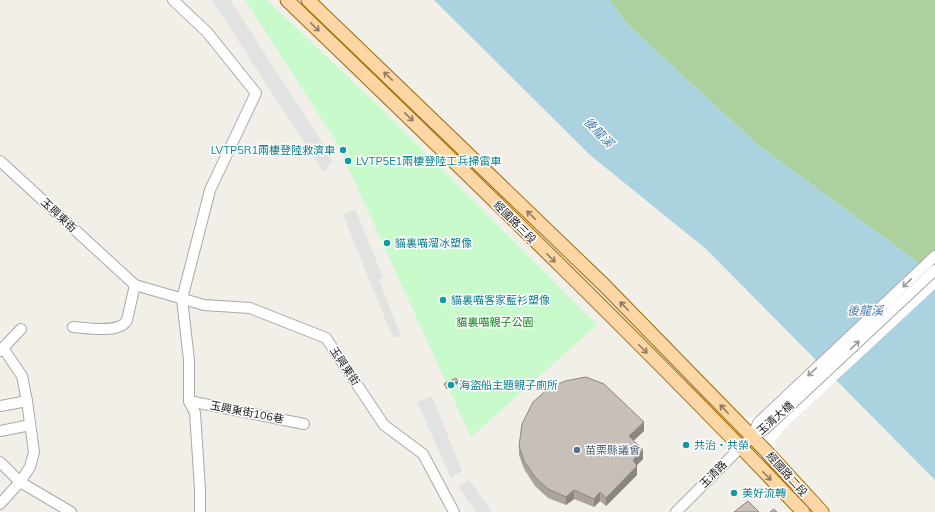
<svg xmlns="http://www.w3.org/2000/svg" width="935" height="512" viewBox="0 0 935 512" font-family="Mulish,'Noto Sans TC',sans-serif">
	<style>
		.forest { fill: #add19e }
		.park { fill: #c8facc }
		.parking { fill: #e2e2e2 }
		.water { fill: #aad3df }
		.pier { fill: #fff }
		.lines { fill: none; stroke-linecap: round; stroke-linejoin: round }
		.minor-casing { stroke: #a9a9a9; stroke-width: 12 }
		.major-casing { stroke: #a06b00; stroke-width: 15 }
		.minor { stroke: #fff; stroke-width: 10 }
		.major { stroke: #fcd6a4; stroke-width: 13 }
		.wall { fill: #aba49e }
		.shaded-wall { fill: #8b8681 }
		.building { fill: #c7bfb8; stroke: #8b8681 }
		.oneway { stroke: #8f7c63 }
		.oneway2 { stroke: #9c9c9c }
		.culture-dot { fill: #0f9aa8; stroke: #fff; stroke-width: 1.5 }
		.service-dot { fill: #5c6f8a; stroke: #fff; stroke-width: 1.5 }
		.labels { text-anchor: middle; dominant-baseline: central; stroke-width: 3; stroke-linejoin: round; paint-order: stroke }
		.culture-label { font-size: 11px; fill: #0d838f; stroke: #fff; text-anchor: start }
		.street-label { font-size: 11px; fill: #222; stroke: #fff }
		.park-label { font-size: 11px; fill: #0c8416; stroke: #fff }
		.service-label { font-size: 11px; fill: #4e5e75; stroke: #fff; text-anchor: start }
		.water-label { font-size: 12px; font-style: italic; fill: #4a7aab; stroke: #fff }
	</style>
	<rect width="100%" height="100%" fill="#f2efe9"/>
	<path class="forest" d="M609 0H935V275L758 145 630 27Z"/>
	<path class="park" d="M245 0H267L392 119 597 325 471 437 336 141Z"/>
	<g class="parking">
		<path d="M212 0H230L319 137 333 162 323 172Z"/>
		<path d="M355 209 383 277 379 280 401 336 393 338 343 215Z"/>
		<path d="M432 396 462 471 451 478 417 402Z"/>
		<path d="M468 480H469L492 512H476L458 487Z"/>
	</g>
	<path class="water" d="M434 0H609L630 27 758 145 935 275V480L706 249 590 155Z"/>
	<path class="pier" d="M935 253V289L785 428 775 441V453L735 415 750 418 762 415Z"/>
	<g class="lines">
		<defs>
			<g id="minor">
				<path d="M173 0 207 32 256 93 210 190 182 299 189 360V401L195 413 200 489V512"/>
				<path d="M0 161 135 285 204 305 250 308 326 338 384 425 423 454 454 512"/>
				<path d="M73 327C87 328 120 334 127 320L135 285"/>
				<path d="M0 351 21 329"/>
				<path d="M189 401 304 424"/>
				<path d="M0 406 27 401"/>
				<path d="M0 431 30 425"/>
				<path d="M752 437 758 423 935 256"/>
				<path d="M0 462 20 482 71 512"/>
				<path d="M0 504 20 482 30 467 34 452 27 401 22 376 3 348"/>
				<path d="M676 512 740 448 752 437 765 429 935 270"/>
			</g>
			<g id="major">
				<path d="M287 0C461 168 636 336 803 512"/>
				<path d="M308 0 604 285 766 451 822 512"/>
			</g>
		</defs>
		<use href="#minor" class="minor-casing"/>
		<use href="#major" class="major-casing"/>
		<use href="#minor" class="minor"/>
		<use href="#major" class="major"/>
	</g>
	<path class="wall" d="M644 431 633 441 643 459 637 465V475L606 506 600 501 594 507 574 499 566 505 548 498 535 486 524 469 519 455V446Z"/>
	<g class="shaded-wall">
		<path d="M458 381V384L446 389V387Z"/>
		<path d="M644 422V431L629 445V436Z"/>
		<path d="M643 450V459L633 469V460Z"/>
		<path d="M637 466V475L606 506V498Z"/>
		<path d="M574 490V499L566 505V497Z"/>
		<path d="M600 492V501L594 507V499Z"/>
	</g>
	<g class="building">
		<path d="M586 377 604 384 644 422 629 436 643 450 633 460 637 466 606 498 600 492 594 499 574 490 566 497 548 489 535 477 524 461 519 446 522 424 533 402 548 389 565 381Z"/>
		<path d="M456 378 458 381 446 387 444 384Z"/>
		<path d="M748 501 759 512H734Z"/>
		<path d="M774 509 777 512H770Z"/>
	</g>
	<defs><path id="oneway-shaft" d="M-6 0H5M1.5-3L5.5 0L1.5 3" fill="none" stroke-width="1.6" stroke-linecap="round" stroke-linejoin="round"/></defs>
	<g class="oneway">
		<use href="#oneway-shaft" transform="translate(315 27) rotate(44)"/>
		<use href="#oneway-shaft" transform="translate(388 76) rotate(-136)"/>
		<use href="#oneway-shaft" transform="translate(409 117) rotate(44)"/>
		<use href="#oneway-shaft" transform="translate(531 215) rotate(-136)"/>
		<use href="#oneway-shaft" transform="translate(551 258) rotate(45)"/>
		<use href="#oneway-shaft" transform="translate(624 306) rotate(-134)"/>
		<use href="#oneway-shaft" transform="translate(643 349) rotate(45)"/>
		<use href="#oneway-shaft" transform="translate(724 409) rotate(-134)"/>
		<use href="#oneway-shaft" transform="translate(767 476) rotate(45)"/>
	</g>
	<g class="oneway2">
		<use href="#oneway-shaft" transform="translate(907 283) rotate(137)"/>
		<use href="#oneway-shaft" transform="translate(855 345) rotate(-43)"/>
		<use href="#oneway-shaft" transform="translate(812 372) rotate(137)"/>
	</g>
	<g class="culture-dot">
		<circle cx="343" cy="150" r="4"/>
		<circle cx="348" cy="161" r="4"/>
		<circle cx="387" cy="243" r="4"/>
		<circle cx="443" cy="300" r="4"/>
		<circle cx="451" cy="385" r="4"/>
		<circle cx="686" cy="445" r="4"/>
		<circle cx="734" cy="493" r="4"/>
	</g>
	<circle class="service-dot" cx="577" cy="450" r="4"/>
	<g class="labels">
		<g class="culture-label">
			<text x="335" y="150" text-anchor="end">LVTP5R1兩棲登陸救濟車</text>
			<text x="356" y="161">LVTP5E1兩棲登陸工兵掃雷車</text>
			<text x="395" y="243">貓裏喵溜冰塑像</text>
			<text x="451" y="300">貓裏喵客家藍衫塑像</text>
			<text x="459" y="385">海盜船主題親子廁所</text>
			<text x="694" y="445">共治‧共榮</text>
			<text x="742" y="493">美好流轉</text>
		</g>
		<g class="street-label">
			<text transform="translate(59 215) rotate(43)">玉興東街</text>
			<text transform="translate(515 222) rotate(45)">經國路三段</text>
			<text transform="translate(345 366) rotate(56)">玉興東街</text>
			<text transform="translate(247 412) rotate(11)">玉興東街106巷</text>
			<text transform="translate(775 418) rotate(-41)">玉清大橋</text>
			<text transform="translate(713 474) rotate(-45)">玉清路</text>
			<text transform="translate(787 474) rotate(48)">經國路二段</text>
		</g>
		<g class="park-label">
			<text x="495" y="322">貓裏喵親子公園</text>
		</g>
		<g class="service-label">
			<text x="585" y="450">苗栗縣議會</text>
		</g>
		<g class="water-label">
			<text transform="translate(599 132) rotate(46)">後龍溪</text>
			<text x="865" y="310">後龍溪</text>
		</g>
	</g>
</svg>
